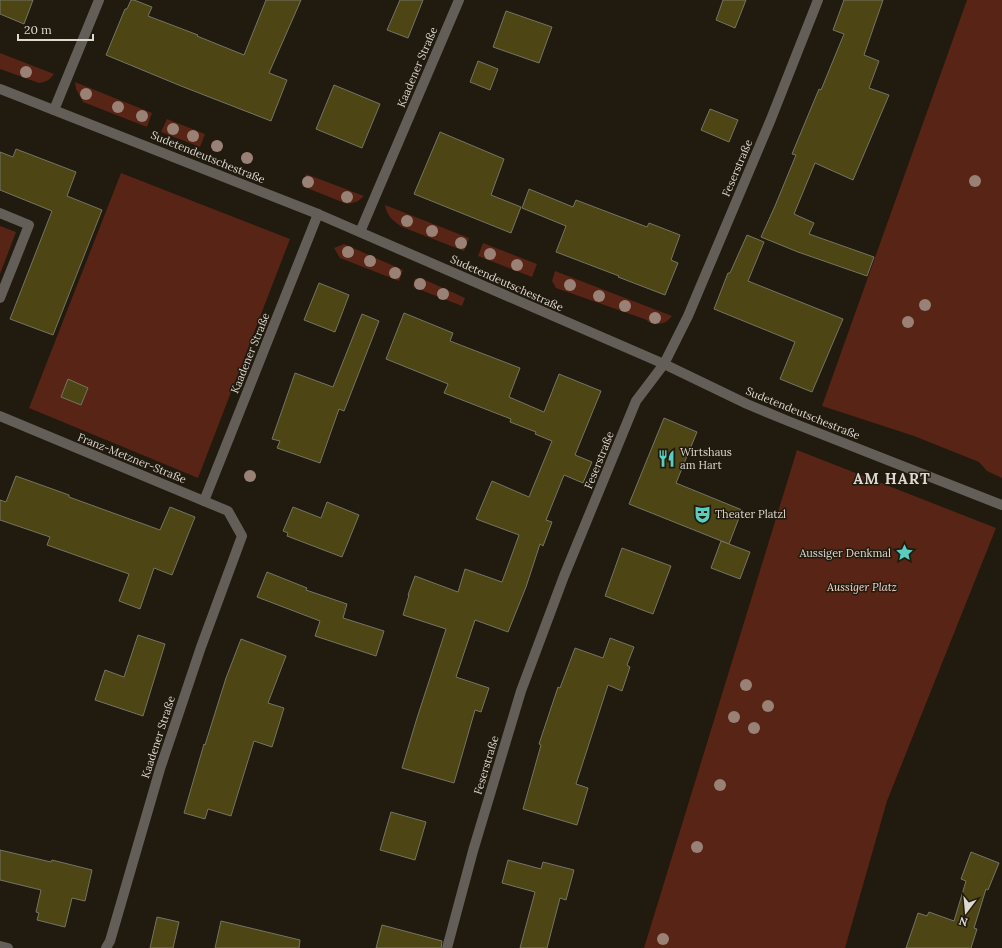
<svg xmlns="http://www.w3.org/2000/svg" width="1002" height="948" viewBox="0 0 1002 948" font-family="Lora,serif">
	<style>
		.green { fill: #572415 }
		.building { fill: #4d4513; stroke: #767464 }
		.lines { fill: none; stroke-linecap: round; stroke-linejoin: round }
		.service { stroke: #645e59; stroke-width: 10 }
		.minor { stroke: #645e59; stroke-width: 10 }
		.tree { fill: #998176 }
		.labels { text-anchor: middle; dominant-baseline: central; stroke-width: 3; stroke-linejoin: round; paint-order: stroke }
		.street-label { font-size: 11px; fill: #ddd8d0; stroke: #211a0f }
		.poi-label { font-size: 11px; fill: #ddd8d0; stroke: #211a0f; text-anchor: start }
		.park-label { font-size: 11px; font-style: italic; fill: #fcd6ca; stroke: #211a0f }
		.district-label { font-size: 15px; font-weight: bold; letter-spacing: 1px; fill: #ddd8d0; stroke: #211a0f }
	</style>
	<rect width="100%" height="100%" fill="#211a0f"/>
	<g class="green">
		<path d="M967 0H1002V478L987 471 979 462 914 436 822 406Z"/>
		<path d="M0 53 54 74C50 80 46 82 39 83L0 69Z"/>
		<path d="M75 82 152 113 147 127 83 102 76 89Z"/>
		<path d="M167 119 205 134 200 147 161 132Z"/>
		<path d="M121 173 290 239 198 478 29 408Z"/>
		<path d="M306 174 364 196C358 202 354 203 347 204L302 186Z"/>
		<path d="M385 205 469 238 464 251 402 227C393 221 387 216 385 205Z"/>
		<path d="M0 226 16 232 0 274Z"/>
		<path d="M483 243 537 264 532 277 478 256Z"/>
		<path d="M344 244 403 270 399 281 340 258 334 248Z"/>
		<path d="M555 271 672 316C664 326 659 324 648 322L647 320 556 288 552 281Z"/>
		<path d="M421 278 465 298 462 306 413 287 415 279Z"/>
		<path d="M797 450 996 528 887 801 845 948H644Z"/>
	</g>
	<g class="building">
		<path d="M0 0H33L24 24 0 14Z"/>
		<path d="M131 0H134L152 7 148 16 198 35 197 36 244 55 266 0H301L269 73 287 80 271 121 181 86 106 55 125 9H127Z"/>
		<path d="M400 0H423L408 38 387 30Z"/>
		<path d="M723 0H746L735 28 716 20Z"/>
		<path d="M844 0H883L864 55 879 61 869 88 889 95 853 180 815 163 794 214 814 223 809 234 874 257 867 276 798 252 761 237 775 206 796 155 792 154 819 89 821 90 844 34 833 30Z"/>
		<path d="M506 11 552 27 539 63 493 47Z"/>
		<path d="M478 61 498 69 490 90 470 82Z"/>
		<path d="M334 85 380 104 362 148 316 129Z"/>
		<path d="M710 109 738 120 729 142 701 130Z"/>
		<path d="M440 132 504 159 491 195 521 207 511 233 414 194Z"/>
		<path d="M16 149 76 172 67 196 102 210 53 335 10 319 52 211 0 190V152L13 157Z"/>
		<path d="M529 189 573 207 576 200 647 227 649 223 680 235 671 260 678 263 665 295 618 277 619 276 556 252 566 226 522 208Z"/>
		<path d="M747 235 764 242 748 281 843 319 812 392 780 379 795 342 714 309 728 273H730Z"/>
		<path d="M319 283 349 295 335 332 304 320Z"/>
		<path d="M404 313 453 333 450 341 520 368 509 397 544 412 559 374 601 391 575 455 592 462 583 483 564 475 546 520 552 522 543 546 540 544 526 587 508 632 475 620 456 677 489 688 481 712 475 710 454 783 402 768 417 718 446 629 403 615 409 595H408L415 576 458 592 465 569 502 582 519 535 476 519 492 481 529 497 552 441 535 434 536 432 510 422 511 419 444 393 448 384 386 359Z"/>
		<path d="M362 314 379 321 344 411 339 409 320 463 277 448 280 441 272 439 295 373 333 387Z"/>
		<path d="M68 379 88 388 81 405 61 397Z"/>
		<path d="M664 418 697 432 676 483 742 510 729 544 629 504Z"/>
		<path d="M16 476 69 495V497L160 530 170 507 195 517 172 575 154 568 140 609 119 601 129 574 47 545 50 537 0 520V500L6 502Z"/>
		<path d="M327 502 359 515 342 557 287 536 288 533 283 531 293 507 321 518Z"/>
		<path d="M721 541 750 552 740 579 711 568Z"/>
		<path d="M622 548 671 566 653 614 605 596Z"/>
		<path d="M267 572 307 588 306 590 347 604 343 618 384 631 376 656 315 636 320 621 257 597Z"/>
		<path d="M138 635 165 644 143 716 95 700 105 670 124 677Z"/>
		<path d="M610 638 634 647 627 665 630 667 622 691 608 685 576 784 588 788 577 825 523 809 541 745 539 744 558 687 560 688 575 648 603 658Z"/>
		<path d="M241 639 286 656 268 703 284 708 272 747 254 741 231 816 208 809 205 819 184 813 204 744 205 745 226 678Z"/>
		<path d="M391 812 426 822 415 860 380 850Z"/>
		<path d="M0 850 51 862 52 860 92 870 85 901 72 898 65 927 37 920 39 913 36 912 41 890 0 880Z"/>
		<path d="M971 852 999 863 988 890 986 889 974 928 977 929 971 948H906L918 913 927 916 929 912 954 921 966 881 961 879Z"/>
		<path d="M508 860 541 869 543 862 574 870 566 900 560 898 547 948H520L535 892 502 883Z"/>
		<path d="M157 917 179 922 173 948H150Z"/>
		<path d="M221 921 300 940 299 948H215Z"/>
		<path d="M382 925 442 941 441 948H376Z"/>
	</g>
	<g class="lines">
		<path class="service" d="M0 213 29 225 0 298"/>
		<g class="minor">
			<path d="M0 89 318 214 664 364 747 404 788 421 1002 505"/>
			<path d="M54 110 99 0"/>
			<path d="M360 232 459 0"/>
			<path d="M0 416 228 511 242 536 201 647 160 769 110 941 106 948"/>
			<path d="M204 501 318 214"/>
			<path d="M0 946 8 948"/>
			<path d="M447 948 473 851 521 691 564 576 636 401 664 364 688 316 771 119 818 0"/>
		</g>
	</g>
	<g class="tree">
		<circle cx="26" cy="72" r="6"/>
		<circle cx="86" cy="94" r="6"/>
		<circle cx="118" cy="107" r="6"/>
		<circle cx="142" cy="116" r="6"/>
		<circle cx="173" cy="129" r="6"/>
		<circle cx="193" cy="136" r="6"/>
		<circle cx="217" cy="146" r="6"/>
		<circle cx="247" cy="158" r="6"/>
		<circle cx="975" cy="181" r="6"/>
		<circle cx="308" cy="182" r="6"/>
		<circle cx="347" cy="197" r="6"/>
		<circle cx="407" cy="221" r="6"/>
		<circle cx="432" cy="231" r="6"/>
		<circle cx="461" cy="243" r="6"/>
		<circle cx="348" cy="252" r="6"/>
		<circle cx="490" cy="254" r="6"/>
		<circle cx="370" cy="261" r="6"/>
		<circle cx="517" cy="265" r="6"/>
		<circle cx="395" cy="273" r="6"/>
		<circle cx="420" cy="284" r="6"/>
		<circle cx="570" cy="285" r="6"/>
		<circle cx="443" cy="294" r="6"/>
		<circle cx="599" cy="296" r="6"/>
		<circle cx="925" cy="305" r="6"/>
		<circle cx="625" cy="306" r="6"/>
		<circle cx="655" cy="318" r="6"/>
		<circle cx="908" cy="322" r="6"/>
		<circle cx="250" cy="476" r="6"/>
		<circle cx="746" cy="685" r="6"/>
		<circle cx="768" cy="706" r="6"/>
		<circle cx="734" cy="717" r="6"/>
		<circle cx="754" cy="728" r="6"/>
		<circle cx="720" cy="785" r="6"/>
		<circle cx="697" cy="847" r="6"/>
		<circle cx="663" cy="939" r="6"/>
	</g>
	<defs>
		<symbol id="restaurant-bare" viewBox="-9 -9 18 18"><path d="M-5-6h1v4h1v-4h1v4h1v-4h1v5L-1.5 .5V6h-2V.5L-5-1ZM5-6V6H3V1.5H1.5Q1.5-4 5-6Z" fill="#59cebe" stroke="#211a0f" stroke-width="2.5" paint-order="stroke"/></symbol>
		<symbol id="theatre-bare" viewBox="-9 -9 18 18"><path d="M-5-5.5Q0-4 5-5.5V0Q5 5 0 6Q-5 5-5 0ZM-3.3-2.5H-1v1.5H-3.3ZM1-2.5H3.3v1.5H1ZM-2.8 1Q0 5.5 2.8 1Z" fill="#59cebe" stroke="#211a0f" stroke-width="2.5" paint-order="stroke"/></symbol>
		<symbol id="sight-bare" viewBox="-9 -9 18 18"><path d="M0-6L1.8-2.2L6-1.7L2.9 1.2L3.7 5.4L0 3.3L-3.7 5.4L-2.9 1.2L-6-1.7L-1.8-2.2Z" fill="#59cebe" stroke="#211a0f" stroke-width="2.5" paint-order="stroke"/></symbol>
	</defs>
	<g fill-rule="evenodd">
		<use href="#restaurant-bare" x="654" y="446" width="25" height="25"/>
		<use href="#theatre-bare" x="690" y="502" width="25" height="25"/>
		<use href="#sight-bare" x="892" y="540" width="25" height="25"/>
	</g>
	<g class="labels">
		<g class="street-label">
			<text transform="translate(417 67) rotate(-67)">Kaadener Straße</text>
			<text transform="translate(208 157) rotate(22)">Sudetendeutschestraße</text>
			<text transform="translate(737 168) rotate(-67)">Feserstraße</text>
			<text transform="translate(507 283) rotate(24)">Sudetendeutschestraße</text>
			<text transform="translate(250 353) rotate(-68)">Kaadener Straße</text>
			<text transform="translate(803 413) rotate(22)">Sudetendeutschestraße</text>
			<text transform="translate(132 458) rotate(22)">Franz-Metzner-Straße</text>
			<text transform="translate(599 460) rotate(-68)">Feserstraße</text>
			<text transform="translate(158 737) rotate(-72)">Kaadener Straße</text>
			<text transform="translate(486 765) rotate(-73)">Feserstraße</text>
		</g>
		<g class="poi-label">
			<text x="680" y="452">Wirtshaus<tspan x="680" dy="13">am Hart</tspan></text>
			<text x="715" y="514">Theater Platzl</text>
			<text x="891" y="553" text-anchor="end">Aussiger Denkmal</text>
		</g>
		<g class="park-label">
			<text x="862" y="587">Aussiger Platz</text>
		</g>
		<g class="district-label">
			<text x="892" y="478">AM HART</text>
		</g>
	</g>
	<g transform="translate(966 912) rotate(196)" stroke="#211a0f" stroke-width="3" paint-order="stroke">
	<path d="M0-3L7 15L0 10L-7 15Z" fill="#ddd8d0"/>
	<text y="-6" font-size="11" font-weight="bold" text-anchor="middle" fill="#ddd8d0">N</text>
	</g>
	<path d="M18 34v6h75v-6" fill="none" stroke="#ddd8d0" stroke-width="2"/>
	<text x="24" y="34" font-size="12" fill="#ddd8d0" stroke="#211a0f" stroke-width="3" paint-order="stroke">20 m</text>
</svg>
